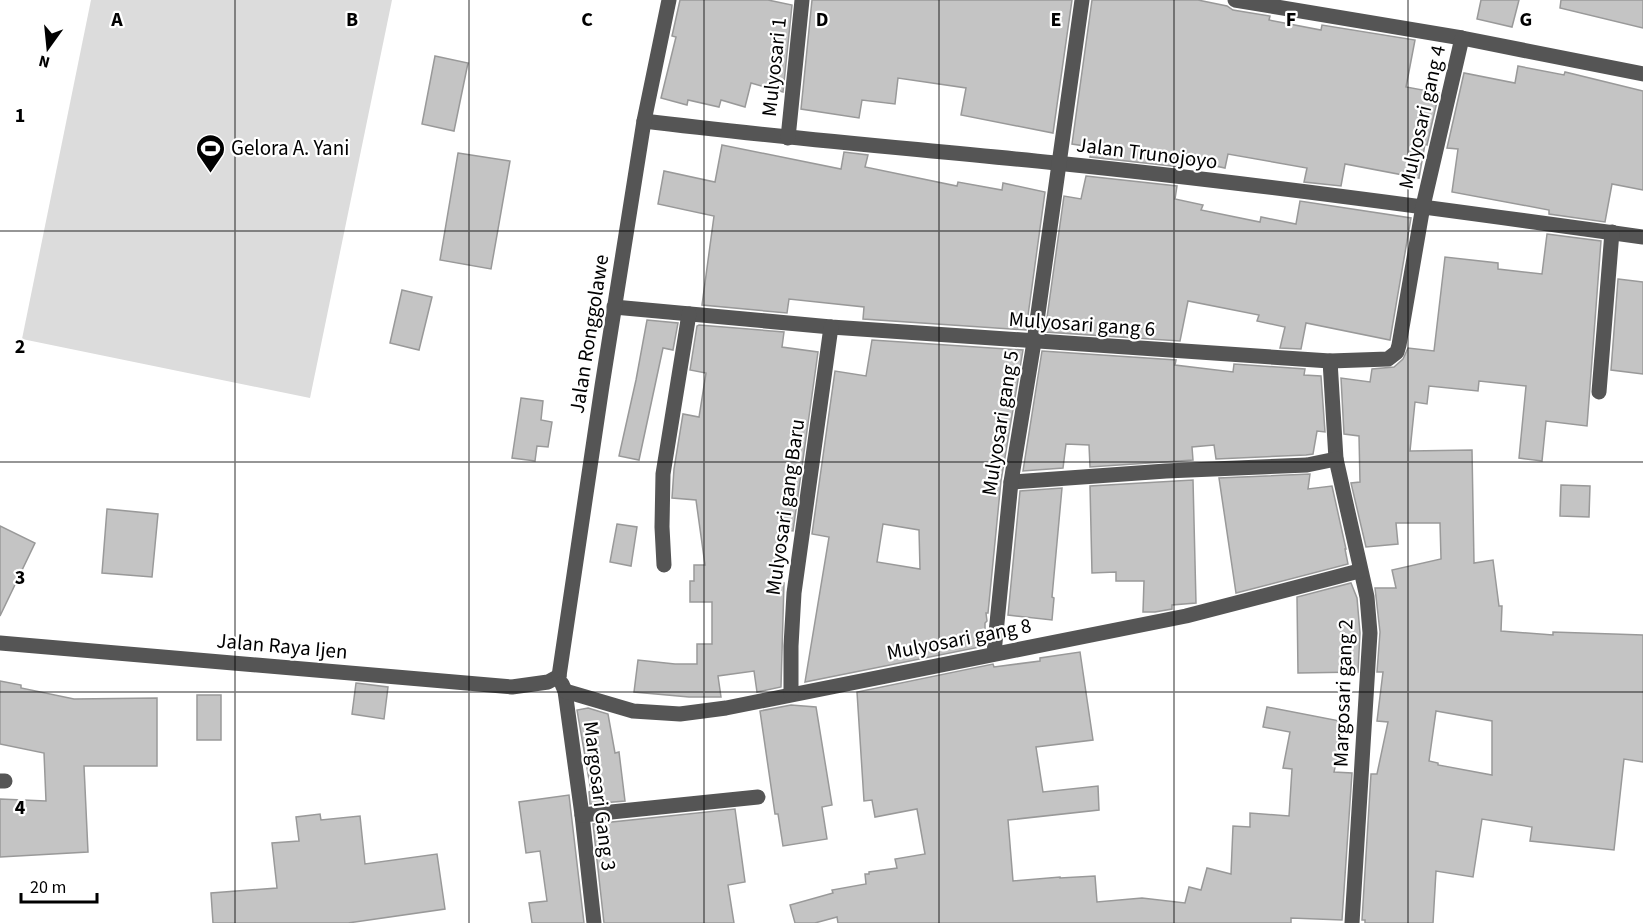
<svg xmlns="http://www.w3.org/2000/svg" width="1643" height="923" viewBox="0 0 1643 923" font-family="'Source Sans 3',sans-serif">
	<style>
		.green { fill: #dcdcdc }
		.building { fill: #c4c4c4; stroke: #999; stroke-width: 1.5; fill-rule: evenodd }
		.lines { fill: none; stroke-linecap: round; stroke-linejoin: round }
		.minor { stroke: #555; stroke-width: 15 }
		.grid { fill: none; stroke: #000; stroke-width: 1.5; stroke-opacity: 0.55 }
		.labels { text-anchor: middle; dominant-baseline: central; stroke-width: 4.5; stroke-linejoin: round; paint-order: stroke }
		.street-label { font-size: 21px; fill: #000; stroke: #fff }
		.poi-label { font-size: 21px; fill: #000; stroke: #fff; text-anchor: start }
		.grid-label { font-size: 20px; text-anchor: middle; font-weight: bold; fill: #000; stroke: #fff; stroke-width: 4.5; stroke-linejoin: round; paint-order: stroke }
	</style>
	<rect width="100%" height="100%" fill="#fff"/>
	<path class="green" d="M91 0H392L310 398 22 339Z"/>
	<g class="building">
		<path d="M680 0H768L792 5 783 92 751 83 745 107 721 100 719 107 688 100 687 105 661 98 676 37 672 36Z"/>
		<path d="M812 0H1072L1053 133 961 115 966 88 898 78 895 104 862 100 859 118 801 109Z"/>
		<path d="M1092 0H1198L1227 6 1233 10 1270 16 1269 20 1321 30 1322 25 1415 40 1406 87 1439 93 1427 145 1425 144 1419 178 1345 164 1341 186 1304 182 1307 168 1228 154 1225 168 1183 159 1181 167 1090 157 1092 147 1072 144Z"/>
		<path d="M1481 0H1519L1512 27 1477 19Z"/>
		<path d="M1561 0H1643V28L1560 8Z"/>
		<path d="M435 56 468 63 454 131 422 124Z"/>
		<path d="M1518 66 1564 75 1565 72 1643 91V190L1612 184 1605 222 1549 214V210L1452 192 1458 149 1447 148 1464 73 1515 83Z"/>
		<path d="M722 145 841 169 844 152 868 155 865 167 957 186 958 182 1002 190 1003 183 1045 192 1026 330 863 319 864 307 789 299 787 313 702 305 714 216 658 204 664 171 715 182Z"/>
		<path d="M458 153 510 161 491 269 440 260Z"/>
		<path d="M1086 176 1177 186 1175 199 1203 205 1201 210 1260 222 1261 217 1296 224 1300 201 1411 218 1390 340 1306 323 1301 349 1280 348 1285 327 1257 321 1259 315 1188 301 1180 341 1045 332 1064 196 1081 199Z"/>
		<path d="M1547 234 1601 241 1587 426 1546 421 1542 461 1519 458 1526 386 1479 381 1478 391 1429 386 1427 404 1415 402 1410 451 1472 450 1474 563 1493 560 1499 606H1502L1501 631 1553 635V632L1643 635V762L1624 759 1614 850 1530 841 1532 827 1482 819 1473 877 1436 871 1433 923H1365V920H1362L1371 774H1377L1388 722 1377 721 1383 672H1377L1380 632 1375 588H1396L1392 570 1441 559 1440 523H1396L1398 544 1366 547 1351 483 1360 482 1359 436 1344 434 1341 378 1370 382 1372 369 1394 367 1403 359 1408 348 1434 351 1445 257 1498 263V269L1542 274ZM1436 711 1492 721V775L1438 765V763L1429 761Z"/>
		<path d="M1618 279 1643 282V374L1611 370Z"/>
		<path d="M402 290 432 297 419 350 390 343Z"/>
		<path d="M647 320 678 323 673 350 663 348 639 460 619 456 636 380Z"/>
		<path d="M699 325 784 332 782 347 818 352 793 531 786 530 785 540 781 539 780 583H784L781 687 757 692 754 671 718 676 721 697H689L634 692 638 660 675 664H697V644H712V602H690V581H694V565H705L696 500 672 498 674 469 683 414 699 417 706 373 690 370 697 326Z"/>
		<path d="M872 340 1023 350 1001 481 988 613H986L987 621 985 623V646L805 682 829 537 812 534 835 371 866 376ZM883 524 919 530 920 569 877 562Z"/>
		<path d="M1042 351 1176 360 1175 365 1233 372 1234 364 1305 369 1304 375 1321 376 1325 432 1317 431 1313 454 1306 455 1216 459 1214 445 1192 447 1193 460 1090 467 1089 445 1066 444 1063 468 1023 471Z"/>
		<path d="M521 398 543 401 541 420 552 422 548 447 537 446 535 461 512 458Z"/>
		<path d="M1310 474 1308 489 1332 486 1346 549H1345L1348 564 1236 593 1219 478Z"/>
		<path d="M1193 480 1196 603 1172 605V609L1155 612H1143L1144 581H1116V572L1092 573 1090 486Z"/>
		<path d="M1561 485 1590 486 1589 517 1560 516Z"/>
		<path d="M1062 488 1052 597 1054 598 1052 620 1008 615 1020 491Z"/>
		<path d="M107 509 158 514 152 577 102 573Z"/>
		<path d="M617 524 637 527 631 566 610 562Z"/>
		<path d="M0 526 35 543 0 616Z"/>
		<path d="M1351 583 1357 598 1360 633 1358 672 1298 673 1297 597Z"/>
		<path d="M1080 652 1093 740 1036 747 1043 792 1098 786 1099 810 1008 820 1013 881 1060 877V878L1095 876 1097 902 1142 898 1185 903 1189 887 1201 890 1207 868 1231 874 1233 826 1250 827V813L1289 816 1292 769 1283 768 1290 732 1263 727 1267 707 1345 722 1334 772 1352 773 1342 920 1291 918V923H838L837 917 815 923H795L790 905 833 893 832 890 866 884 865 874H869V872L897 868 895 859 925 854 917 809 875 817 872 800 864 801 857 692 993 664 994 667 1040 661V658Z"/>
		<path d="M0 681 21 685V688L74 699 157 698V766H84L88 852 0 857V799L46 801 44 753 0 744Z"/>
		<path d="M356 683 388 687 384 719 352 714Z"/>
		<rect x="197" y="695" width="24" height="45"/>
		<path d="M791 705 816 707 832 805 822 807 827 839 783 846 778 814H775L760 711Z"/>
		<path d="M588 708 608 714 615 753 619 752 625 801 590 804 589 792 591 791 577 710Z"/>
		<path d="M569 795 584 923H532L529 903 547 901 540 851 526 853 519 802Z"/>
		<path d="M735 809 745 882 728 885 734 923H604L593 824Z"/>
		<path d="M320 814 321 820 360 816 365 864 437 854 445 909 348 923H213L211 893 277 888 272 843 299 841 296 817Z"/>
	</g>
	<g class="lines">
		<g class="minor">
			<path d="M1235 0 1462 38 1643 74"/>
			<path d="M644 121C781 138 919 149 1056 163 1252 183 1448 210 1643 237"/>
			<path d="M788 138 802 0"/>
			<path d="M614 307 831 327 1330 361 1388 359 1397 352 1399 345 1423 206 1462 38"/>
			<path d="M1330 361 1336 459 1367 597 1370 633 1352 923"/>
			<path d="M1599 392 1612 232"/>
			<path d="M1011 482 1166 471 1307 465 1336 459"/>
			<path d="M664 565 662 527 663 474 689 314"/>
			<path d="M0 643 512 687 548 682 559 676"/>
			<path d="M994 653 1011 482 1034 342 1082 0"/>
			<path d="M559 676 602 386 644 121 669 0"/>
			<path d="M562 684 565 691 582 815 594 923"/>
			<path d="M565 691 633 711 680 714 726 708 1186 616 1359 571"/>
			<path d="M791 694V646L794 593 831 327"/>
			<path d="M0 781H5"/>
			<path d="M582 815 758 797"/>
		</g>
	</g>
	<path class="grid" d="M235 0V923M469 0V923M704 0V923M939 0V923M1174 0V923M1408 0V923M0 231H1643M0 462H1643M0 692H1643"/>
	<defs>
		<symbol id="stadium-pin" viewBox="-11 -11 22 30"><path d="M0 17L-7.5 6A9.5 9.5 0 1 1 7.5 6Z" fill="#000" stroke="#fff"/><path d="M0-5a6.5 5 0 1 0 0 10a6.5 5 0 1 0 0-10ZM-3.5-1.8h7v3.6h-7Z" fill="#fff"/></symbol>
	</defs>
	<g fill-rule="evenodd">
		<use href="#stadium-pin" x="194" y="132" width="33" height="45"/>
	</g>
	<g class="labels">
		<g class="street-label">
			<text transform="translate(774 67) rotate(-84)">Mulyosari 1</text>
			<text transform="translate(1422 117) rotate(-77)">Mulyosari gang 4</text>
			<text transform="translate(1147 153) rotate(7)">Jalan Trunojoyo</text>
			<text transform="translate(1082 324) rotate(4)">Mulyosari gang 6</text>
			<text transform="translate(589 334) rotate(-81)">Jalan Ronggolawe</text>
			<text transform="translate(1000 423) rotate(-81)">Mulyosari gang 5</text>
			<text transform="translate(785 507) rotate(-82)">Mulyosari gang Baru</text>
			<text transform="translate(959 639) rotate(-11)">Mulyosari gang 8</text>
			<text transform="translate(282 646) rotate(5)">Jalan Raya Ijen</text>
			<text transform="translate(1343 693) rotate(-88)">Margosari gang 2</text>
			<text transform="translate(600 796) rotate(83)">Margosari Gang 3</text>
		</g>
		<g class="poi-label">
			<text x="231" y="148">Gelora A. Yani</text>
		</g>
	</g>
	<g class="grid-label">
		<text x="117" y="26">A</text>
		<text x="352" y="26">B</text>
		<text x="587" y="26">C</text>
		<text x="822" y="26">D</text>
		<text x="1056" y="26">E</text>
		<text x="1291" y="26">F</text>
		<text x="1526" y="26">G</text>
		<text x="20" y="122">1</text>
		<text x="20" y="353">2</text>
		<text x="20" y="584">3</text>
		<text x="20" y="814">4</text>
	</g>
	<g transform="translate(48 48) rotate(195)" stroke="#ffffff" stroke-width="4.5" paint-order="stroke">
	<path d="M0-4.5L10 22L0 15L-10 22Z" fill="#000000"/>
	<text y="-9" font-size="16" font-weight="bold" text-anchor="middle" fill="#000000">N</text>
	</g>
	<path d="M21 893v9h76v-9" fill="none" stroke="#000000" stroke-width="3"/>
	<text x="30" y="893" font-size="18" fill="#000000" stroke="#ffffff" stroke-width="4.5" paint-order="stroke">20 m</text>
</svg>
